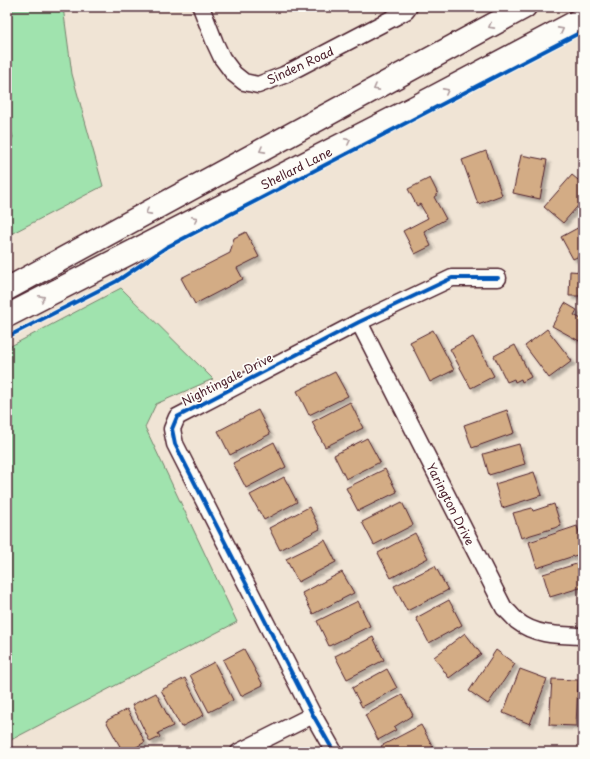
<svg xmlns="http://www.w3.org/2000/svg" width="590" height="759" viewBox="0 0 590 759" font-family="'Playpen Sans',sans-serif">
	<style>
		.grass { fill: #a0e3ae; stroke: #75816c }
		.wetland { fill: url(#wetland-marsh); stroke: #75816c }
		.building { fill: #d3ac85; stroke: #4a1f2b; filter: url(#shadow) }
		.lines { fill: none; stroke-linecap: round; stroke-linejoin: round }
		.minor-casing { stroke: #4a1f2b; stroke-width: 19 }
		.secondary-casing { stroke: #4a1f2b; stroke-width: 25 }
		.minor { stroke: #fdfcf7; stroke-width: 16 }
		.secondary { stroke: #fdfcf7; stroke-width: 22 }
		.cycleway-casing { stroke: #fdfcf7; stroke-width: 6 }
		.cycleway { stroke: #0057b8; stroke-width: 4 }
		.oneway { stroke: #ac999b }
		.labels { text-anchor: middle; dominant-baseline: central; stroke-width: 3.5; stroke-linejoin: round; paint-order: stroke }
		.street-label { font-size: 12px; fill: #4a1f2b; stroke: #fdfcf7 }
	</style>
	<defs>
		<pattern id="wetland-marsh" width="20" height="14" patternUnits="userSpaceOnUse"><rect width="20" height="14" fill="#a0e3ae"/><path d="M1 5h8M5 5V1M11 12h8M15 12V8" fill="none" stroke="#8bc296"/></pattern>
		<filter id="shadow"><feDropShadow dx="3.5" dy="3.5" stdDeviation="1" flood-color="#0004"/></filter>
	</defs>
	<rect width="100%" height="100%" fill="#f0e4d5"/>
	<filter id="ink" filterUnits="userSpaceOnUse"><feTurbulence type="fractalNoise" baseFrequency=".025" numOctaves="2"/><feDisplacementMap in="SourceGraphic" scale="8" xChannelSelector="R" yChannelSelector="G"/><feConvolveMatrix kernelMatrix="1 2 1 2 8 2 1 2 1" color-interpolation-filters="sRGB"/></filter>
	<g filter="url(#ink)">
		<g class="grass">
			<path d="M7 7H63L72 74 103 186 7 236Z"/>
			<path d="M121 288 213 379 156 404 145 427 237 622 7 742V348Z"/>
		</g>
		<path class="wetland" d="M7 119 13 137 7 149Z"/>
		<g class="building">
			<path d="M486 151 502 195 478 204 462 160Z"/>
			<path d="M521 155 547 160 540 199 513 193Z"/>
			<path d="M572 175 583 184V200L563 223 544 207Z"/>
			<path d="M430 178 438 194 434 197 446 219 424 231 431 246 415 254 403 231 428 218 420 204 417 206 408 189Z"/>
			<path d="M583 225V254L573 259 561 237Z"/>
			<path d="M246 232 259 257 237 268 243 279 195 304 181 278 230 253 234 238Z"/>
			<path d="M570 271 583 272V296H569Z"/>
			<path d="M565 303 577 310 574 315 583 320V343L552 326Z"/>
			<path d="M547 329 572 361 549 378 525 346Z"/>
			<path d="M433 330 454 370 430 382 410 342Z"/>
			<path d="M473 337 494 376 471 388 450 349Z"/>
			<path d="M515 345 531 377 522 382 521 379 515 382 514 379 507 382 494 356Z"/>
			<path d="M335 372 348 396 309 415 297 391Z"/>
			<path d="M350 402 363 428 325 447 312 422Z"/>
			<path d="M258 410 270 434 230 455 218 431Z"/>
			<path d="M507 410 514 433 472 448 464 425Z"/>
			<path d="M367 438 380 462 346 479 334 455Z"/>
			<path d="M274 442 286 467 246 488 233 463Z"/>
			<path d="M519 444 525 464 489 475 483 454Z"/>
			<path d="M385 469 397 492 358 511 346 488Z"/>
			<path d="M534 472 542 495 502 508 495 484Z"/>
			<path d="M284 477 297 502 264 520 250 495Z"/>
			<path d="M402 502 413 525 374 545 362 522Z"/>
			<path d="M554 504 561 526 521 538 513 513 532 508 533 511Z"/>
			<path d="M309 507 320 529 280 550 269 528Z"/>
			<path d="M577 526 583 547V553L537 568 529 542Z"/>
			<path d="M415 533 428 558 391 578 378 553Z"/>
			<path d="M325 540 336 562 298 582 286 559Z"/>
			<path d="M583 562V587L550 597 543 574Z"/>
			<path d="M435 566 448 590 407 611 394 586Z"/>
			<path d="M342 572 354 593 313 614 302 593Z"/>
			<path d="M449 600 462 625 429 643 416 618Z"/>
			<path d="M358 601 370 626 329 646 317 621Z"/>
			<path d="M465 633 481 654 449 678 434 657Z"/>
			<path d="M373 637 384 660 347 679 335 656Z"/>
			<path d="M244 649 263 685 241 696 223 660Z"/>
			<path d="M496 650 515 664 488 704 469 691Z"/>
			<path d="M214 662 233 700 209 712 190 675Z"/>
			<path d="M387 669 397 688 362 707 352 688Z"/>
			<path d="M520 669 547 679 530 724 503 713Z"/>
			<path d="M185 678 204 715 181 727 161 690Z"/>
			<path d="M552 679 578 680 576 726 549 725Z"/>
			<path d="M156 693 173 726 158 733 160 737 150 742 132 705Z"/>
			<path d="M402 695 413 715 394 727 396 730 378 740 365 715Z"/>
			<path d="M127 709 145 742 128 752H123L106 721Z"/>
			<path d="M421 725 433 747 424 752H384L381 746Z"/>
			<path d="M448 748 450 752H440Z"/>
		</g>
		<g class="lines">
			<defs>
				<g id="minor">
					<path d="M201 7 215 43 222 58 234 74 244 82 258 85 284 75 395 17 406 11 409 7"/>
					<path d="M359 322 504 608C509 612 513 617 517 621 536 636 560 635 583 636"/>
					<path d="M239 752 313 715"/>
					<path d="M334 752 313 715 175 444 172 429 177 417 359 322 452 278H498"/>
				</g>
				<g id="secondary">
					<path d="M7 289 525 7"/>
					<path d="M7 316 411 109 583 18"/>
				</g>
			</defs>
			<use href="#minor" class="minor-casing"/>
			<use href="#secondary" class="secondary-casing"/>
			<use href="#minor" class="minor"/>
			<use href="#secondary" class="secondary"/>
			<defs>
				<g id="cycleway">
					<path d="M7 337 117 281 167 247 583 31"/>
					<path d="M334 752 313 715 175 444 172 429 177 417 359 322 452 278H498"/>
				</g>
			</defs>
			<use href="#cycleway" class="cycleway-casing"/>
			<use href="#cycleway" class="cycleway"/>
		</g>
		<defs><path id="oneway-chevron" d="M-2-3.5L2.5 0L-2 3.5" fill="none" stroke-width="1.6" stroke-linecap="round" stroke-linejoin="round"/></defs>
		<g class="oneway">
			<use href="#oneway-chevron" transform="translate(491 26) rotate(151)"/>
			<use href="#oneway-chevron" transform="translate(561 30) rotate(-28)"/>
			<use href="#oneway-chevron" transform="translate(376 88) rotate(151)"/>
			<use href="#oneway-chevron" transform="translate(446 91) rotate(-28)"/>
			<use href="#oneway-chevron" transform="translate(348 141) rotate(-27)"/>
			<use href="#oneway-chevron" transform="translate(262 150) rotate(151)"/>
			<use href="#oneway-chevron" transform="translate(148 212) rotate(151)"/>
			<use href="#oneway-chevron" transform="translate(195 219) rotate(-27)"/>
			<use href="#oneway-chevron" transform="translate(42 298) rotate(-27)"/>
		</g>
	</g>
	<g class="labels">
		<g class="street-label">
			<text transform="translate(300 65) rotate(-25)">Sinden Road</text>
			<text transform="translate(296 168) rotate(-27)">Shellard Lane</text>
			<text transform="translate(227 379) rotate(-27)">Nightingale Drive</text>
			<text transform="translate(451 504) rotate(63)">Yarington Drive</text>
		</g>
	</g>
	<rect width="590" height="759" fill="none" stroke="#fdfcf7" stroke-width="24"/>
	<rect x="12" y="12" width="566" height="735" fill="none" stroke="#4a1f2b" stroke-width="1.5" filter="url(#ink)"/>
</svg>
